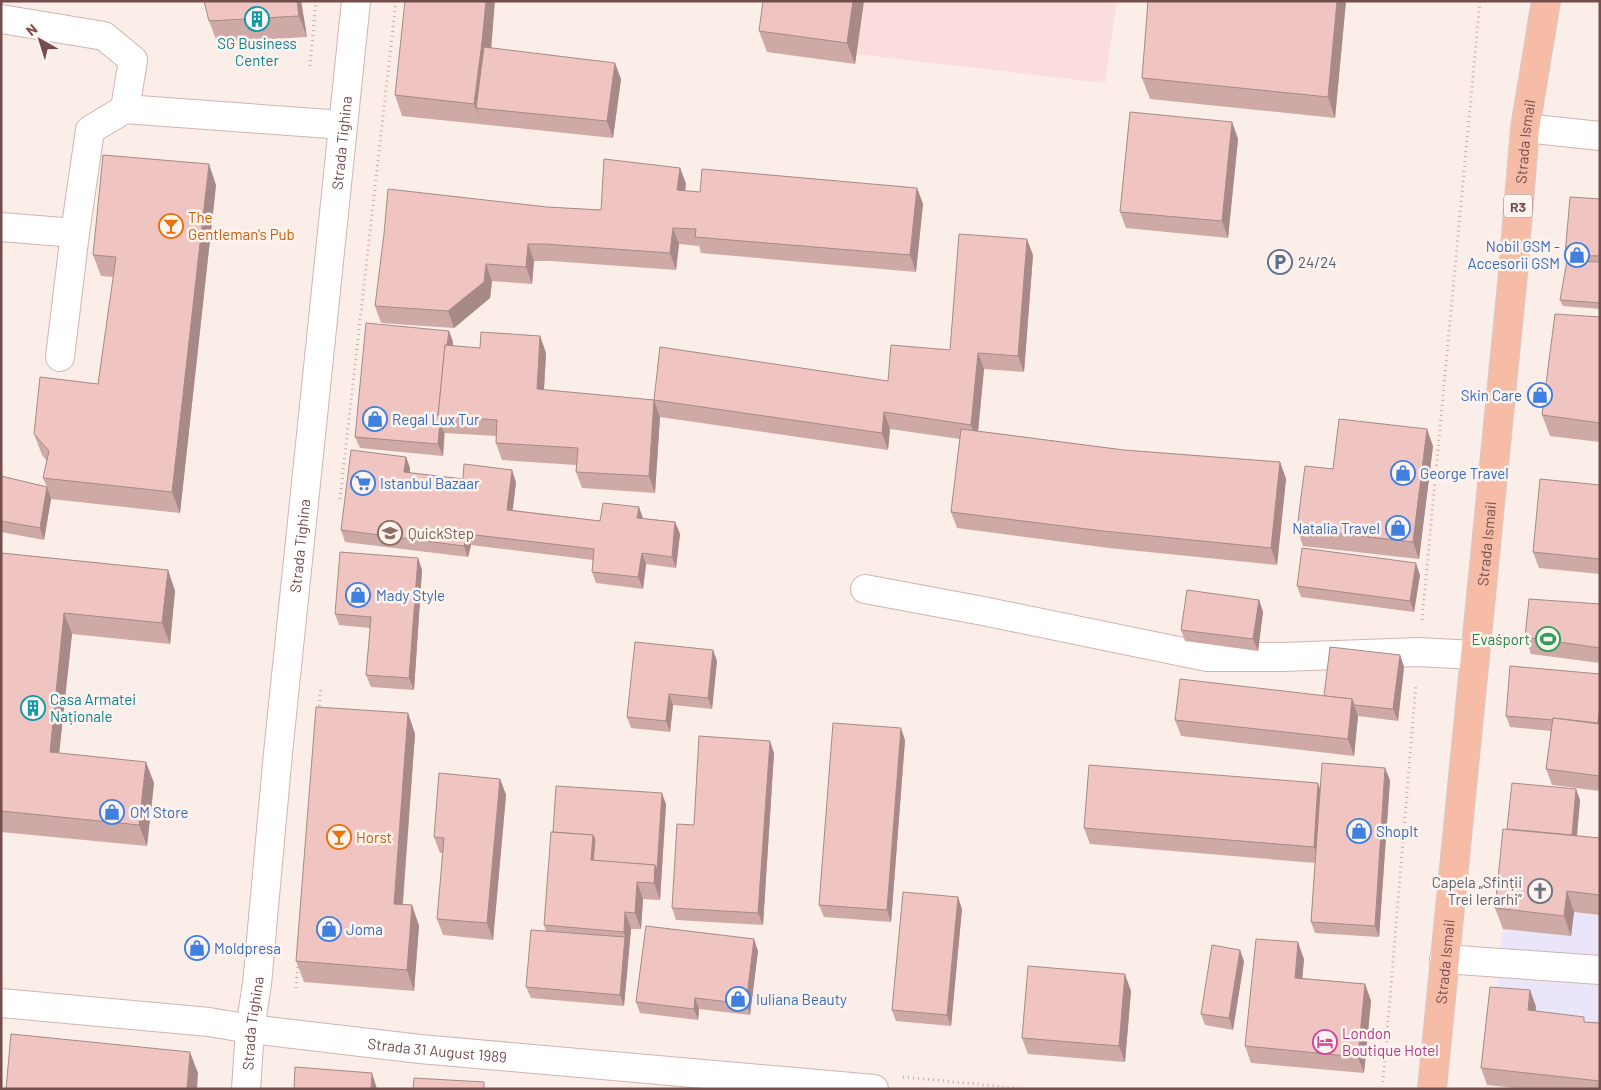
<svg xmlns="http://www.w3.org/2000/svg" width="1601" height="1090" viewBox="0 0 1601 1090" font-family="Barlow,sans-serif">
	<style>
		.commercial { fill: #fbddde }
		.education { fill: #eae5f8 }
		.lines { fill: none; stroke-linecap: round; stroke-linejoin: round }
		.minor-casing { stroke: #cfb5b1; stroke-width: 30 }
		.major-casing { stroke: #d5caca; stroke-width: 30 }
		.path { stroke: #d4a7a4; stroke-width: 3; stroke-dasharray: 1 4; stroke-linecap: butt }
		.minor { stroke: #fff; stroke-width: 28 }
		.major { stroke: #f6bca5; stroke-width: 28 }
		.wall { fill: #cea9a6 }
		.shaded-wall { fill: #a78987 }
		.building { fill: #efc4c1; stroke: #a78987 }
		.labels { text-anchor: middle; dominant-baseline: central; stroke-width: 5; stroke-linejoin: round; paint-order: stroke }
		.shield { fill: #fef3ee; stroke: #9d807d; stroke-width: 1 }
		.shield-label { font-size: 14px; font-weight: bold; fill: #744e4d }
		.culture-label { font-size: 15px; fill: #0d838f; stroke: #fef3ee }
		.street-label { font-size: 15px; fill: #744e4d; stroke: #fef3ee }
		.food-label { font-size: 15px; fill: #c56008; stroke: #fef3ee; text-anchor: start }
		.shop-label { font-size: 15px; fill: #366cbe; stroke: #fef3ee; text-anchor: start }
		.service-label { font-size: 15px; fill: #4e5e75; stroke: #fef3ee; text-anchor: start }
		.education-label { font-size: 15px; fill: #785e54; stroke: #fef3ee; text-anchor: start }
		.leisure-label { font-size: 15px; fill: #27864d; stroke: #fef3ee; text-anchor: end }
		.worship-label { font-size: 15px; fill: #5b616d; stroke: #fef3ee; text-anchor: end }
		.hotel-label { font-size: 15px; fill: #b23c85; stroke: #fef3ee; text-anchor: start }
	</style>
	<rect width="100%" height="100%" fill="#fbede8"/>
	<path class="commercial" d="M864 1H1117L1105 83 856 54Z"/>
	<path class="education" d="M1510 850 1600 858V1089H1525L1496 1003Z"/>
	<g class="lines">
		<defs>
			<g id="minor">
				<path d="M1 19 104 36 133 60 125 109"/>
				<path d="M1525 128 1600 136"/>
				<path d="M1 227 75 233"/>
				<path d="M60 357 75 233 90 130 125 109 343 125"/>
				<path d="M865 589 983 611 1207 657H1283L1419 652 1474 655"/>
				<path d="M1444 959 1600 970"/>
				<path id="s1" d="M1 1003 209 1022 250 1029 420 1049 874 1089"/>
				<path id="s2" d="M246 1089 250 1029 257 984 278 753 356 1"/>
			</g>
			<g id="major">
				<path id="s3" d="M1432 1089 1512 284 1525 128 1546 1"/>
			</g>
		</defs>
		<use href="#minor" class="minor-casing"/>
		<use href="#major" class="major-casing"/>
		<g class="path">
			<path d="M310 66 316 1"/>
			<path d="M340 499 396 1"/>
			<path d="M1422 620 1480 1"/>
			<path d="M319 711 321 687"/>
			<path d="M296 988 298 963"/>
			<path d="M903 1077 1027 1089"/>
			<path d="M1383 1082 1416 684"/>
		</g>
		<use href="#minor" class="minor"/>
		<use href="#major" class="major"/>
	</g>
	<g class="wall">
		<path d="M204 1H301L307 37 217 42 209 21Z"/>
		<path d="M864 1 855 64 767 52 759 31Z"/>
		<path d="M1346 1 1335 118 1150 99 1142 78Z"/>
		<path d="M491 48 621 79 613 138 402 116 395 95Z"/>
		<path d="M1232 122 1238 139 1228 238 1126 228 1120 212Z"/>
		<path d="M680 168 686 184 685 191 700 192 917 188 923 204 916 272 701 253 699 246 679 244 676 270 551 261H534L532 284 492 281 490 298 454 328 381 323 375 306 547 207 601 210Z"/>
		<path d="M216 185 180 513 51 499 44 540 1 532V476L47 487 43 478 47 461 42 455 34 434 98 384 114 277 101 276 93 255Z"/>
		<path d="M1600 199V309L1563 306 1560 300 1567 261 1565 255Z"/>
		<path d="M1033 255 1024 372 984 369 978 431 1124 450 1280 462 1286 479 1277 565 1109 548 957 528 951 512 960 439 890 429 888 450 660 417 655 493 582 488 576 472V465L502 460 496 443V436L445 433 443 456 360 448 355 437 449 331 453 342V346L480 348 540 336 546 353 544 390 654 400 888 381 950 350Z"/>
		<path d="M1600 317V442L1550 436 1542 415Z"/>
		<path d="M1433 446 1419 559 1303 546 1297 529 1333 469Z"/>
		<path d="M406 457 410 468V473L463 479 516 482 513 510 600 521 643 518 675 522 680 534 676 568 646 564 643 589 596 583 592 572 593 560 471 545 468 557 345 542 341 530Z"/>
		<path d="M1600 485V574L1539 568 1533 552Z"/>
		<path d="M1 553 168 570 175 591 170 644 72 634 59 753 154 783 147 846 1 832Z"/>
		<path d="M418 558 422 570 414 690 371 687 366 675 370 628 339 625 335 614Z"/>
		<path d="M1420 575 1414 612 1301 597 1297 586Z"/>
		<path d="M1259 600 1263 612 1258 651 1185 641 1181 630Z"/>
		<path d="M1600 604V663L1531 654 1525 637Z"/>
		<path d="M713 650 717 661 712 709 673 705 670 732 631 728 627 717Z"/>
		<path d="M1400 655 1404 667 1398 721 1358 716 1354 756 1181 736 1175 720 1324 696Z"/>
		<path d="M1600 674V791L1552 785 1546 769 1551 731 1510 727 1506 716Z"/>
		<path d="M408 713 415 734 403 904 412 905 419 926 414 991 304 982 296 961Z"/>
		<path d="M905 740 891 922 824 917 819 905Z"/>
		<path d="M774 753 763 925 676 920 672 908 694 825Z"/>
		<path d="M500 779 506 795 493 940 443 935 437 919 443 853H440L434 837Z"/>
		<path d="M1390 780 1379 937 1315 933 1311 922 1315 863 1090 844 1084 828 1320 789Z"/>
		<path d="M1580 800 1577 836 1600 838V915L1574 912 1571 936 1503 929 1495 908 1507 829Z"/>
		<path d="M666 804 660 900 643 899 641 929H631L624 1006 531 998 526 987 546 931 544 925 553 832Z"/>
		<path d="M962 909 951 1026 896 1021 892 1010Z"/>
		<path d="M758 951 750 1015 699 1009 698 1020 640 1013 636 1002Z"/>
		<path d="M1304 959 1302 978 1365 984 1371 1001 1364 1073 1251 1063 1245 1046Z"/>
		<path d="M1244 961 1233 1030 1205 1025 1201 1014Z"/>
		<path d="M1530 990 1536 1007 1535 1011 1586 1022 1600 1023V1089H1525L1487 1085 1481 1068Z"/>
		<path d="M1131 991 1125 1062 1028 1054 1022 1038Z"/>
	</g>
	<g class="shaded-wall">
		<path d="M297 1H301L307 37 299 16Z"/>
		<path d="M486 1H495L490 63 476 108 482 125 474 104Z"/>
		<path d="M853 1H864L855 64 847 43Z"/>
		<path d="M1337 1H1346L1335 118 1328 97Z"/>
		<path d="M615 63 621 79 613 138 607 121Z"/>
		<path d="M1232 122 1238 139 1228 238 1222 221Z"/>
		<path d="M209 164 216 185 180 513 172 492Z"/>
		<path d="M680 168 686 184 683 206 677 190Z"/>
		<path d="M917 188 923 204 916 272 910 255Z"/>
		<path d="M673 228 679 244 676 270 670 253Z"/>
		<path d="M1027 239 1033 255 1024 372 1018 356Z"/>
		<path d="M528 244 534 261 532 284 526 267Z"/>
		<path d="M486 264 492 281 490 298 454 328 448 311Z"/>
		<path d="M449 331 453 342 446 417 441 416Z"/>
		<path d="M540 336 546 353 543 406 537 389Z"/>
		<path d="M978 353 984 369 977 442 971 425Z"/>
		<path d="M654 400 660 417 655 493 649 476Z"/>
		<path d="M884 412 890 429 888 450 882 433Z"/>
		<path d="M440 422 444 433 443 456 438 444Z"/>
		<path d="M1427 429 1433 446 1419 559 1413 542Z"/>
		<path d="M406 457 410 468 409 484 404 472Z"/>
		<path d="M1280 462 1286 479 1277 565 1271 548Z"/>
		<path d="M512 470 516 482 511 521 507 510Z"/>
		<path d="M47 487 51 499 44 540 40 528Z"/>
		<path d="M639 507 643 518H637Z"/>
		<path d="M675 522 680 534 676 568 672 557Z"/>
		<path d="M467 534 471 545 468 557 464 546Z"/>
		<path d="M642 553 646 564 643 589 638 577Z"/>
		<path d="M418 558 422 570 414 690 409 678Z"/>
		<path d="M1416 563 1420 575 1414 612 1410 601Z"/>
		<path d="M168 570 175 591 170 644 162 623Z"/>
		<path d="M1259 600 1263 612 1258 651 1253 639Z"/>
		<path d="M64 613 72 634 57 773 50 752Z"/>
		<path d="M713 650 717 661 712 709 708 698Z"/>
		<path d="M1400 655 1404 667 1398 721 1393 709Z"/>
		<path d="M669 694 673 705 670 732 666 721Z"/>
		<path d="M1352 699 1358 716 1354 756 1348 739Z"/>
		<path d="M1600 706V728L1598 724Z"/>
		<path d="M408 713 415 734 401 924 394 904Z"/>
		<path d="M901 728 905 740 891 922 887 910Z"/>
		<path d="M770 741 774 753 763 925 758 913Z"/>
		<path d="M146 762 154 783 147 846 139 825Z"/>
		<path d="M1385 768 1390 780 1379 937 1375 926Z"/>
		<path d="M500 779 506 795 493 940 487 923Z"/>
		<path d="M1318 783 1324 800 1320 863 1314 847Z"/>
		<path d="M1576 789 1580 800 1575 856 1571 844Z"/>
		<path d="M662 793 666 804 660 900 654 883 655 865Z"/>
		<path d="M593 835 599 852 598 866 591 860Z"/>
		<path d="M637 882 643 899 641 929 635 913Z"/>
		<path d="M1567 891 1574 912 1571 936 1564 916Z"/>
		<path d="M958 897 962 909 951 1026 947 1015Z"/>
		<path d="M412 905 419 926 414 991 407 970Z"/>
		<path d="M625 912 631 929 624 1006 620 995 625 937 624 932Z"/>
		<path d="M754 939 758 951 750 1015 746 1004Z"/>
		<path d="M1298 942 1304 959 1301 994 1295 978Z"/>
		<path d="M1240 950 1244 961 1233 1030 1229 1018Z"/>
		<path d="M1125 974 1131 991 1125 1062 1119 1046Z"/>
		<path d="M1365 984 1371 1001 1364 1073 1358 1057Z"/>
		<path d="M1530 990 1536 1007 1534 1027 1528 1010Z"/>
		<path d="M695 998 699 1009 698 1020 694 1009Z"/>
		<path d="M190 1052 198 1073 197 1089H187Z"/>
		<path d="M372 1073 377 1089H371Z"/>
	</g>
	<g class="building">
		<path d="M204 1H297L299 16 209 21Z"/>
		<path d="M405 1H486L482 42 474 104 395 95Z"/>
		<path d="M763 1H853L847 43 759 31Z"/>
		<path d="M1148 1H1337L1328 97 1142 78Z"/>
		<path d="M484 47 615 63 607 121 476 108Z"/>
		<path d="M1130 112 1232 122 1222 221 1120 212Z"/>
		<path d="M103 155 209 164 172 492 43 478 49 451 34 434 40 377 98 384 116 257 93 255Z"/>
		<path d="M604 159 680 168 677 190 700 192 702 169 917 188 910 255 695 237 696 229 673 228 670 253 545 244H528L526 267 486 264 484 282 448 311 375 306 384 234 388 189 547 207 601 210Z"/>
		<path d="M1570 197 1600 199V256L1565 255Z"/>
		<path d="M959 234 1027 239 1018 356 978 353 971 425 884 412 882 433 654 400 660 347 888 381 891 345 950 350Z"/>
		<path d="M1567 261 1600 262V303L1560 300Z"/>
		<path d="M1555 314 1600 317V423L1542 415Z"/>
		<path d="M366 323 449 331 447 345H445L438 416 440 422 438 444 355 437Z"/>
		<path d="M481 332 540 336 537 389 654 400 649 476 576 472 578 448 496 443 497 420 438 416 445 345 480 348Z"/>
		<path d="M1339 419 1427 429 1413 542 1297 529 1305 466 1333 469Z"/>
		<path d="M961 429 1124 450 1280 462 1271 548 1103 531 951 512Z"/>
		<path d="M351 450 406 457 404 472 463 479 464 464 512 470 507 510 600 521 603 503 639 507 637 518 675 522 672 557 642 553 638 577 592 572 594 549 467 534 464 546 341 530Z"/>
		<path d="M1 476 47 487 40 528 1 521Z"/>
		<path d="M1540 479 1600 485V559L1533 552Z"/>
		<path d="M1302 548 1416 563 1410 601 1297 586Z"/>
		<path d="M340 552 418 558 409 678 366 675 371 617 335 614Z"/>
		<path d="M1 553 168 570 162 623 64 613 50 752 146 762 139 825 1 811Z"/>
		<path d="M1187 590 1259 600 1253 639 1181 630Z"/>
		<path d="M1529 599 1600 604V648L1525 637Z"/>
		<path d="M635 642 713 650 708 698 669 694 666 721 627 717Z"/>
		<path d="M1330 647 1400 655 1393 709 1354 705 1352 699 1324 696Z"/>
		<path d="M1510 666 1600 674V706L1598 723 1553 718V720L1506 716Z"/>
		<path d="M1180 679 1352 699 1348 739 1175 720Z"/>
		<path d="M316 707 408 713 394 904 412 905 407 970 296 961Z"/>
		<path d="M1553 718 1600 724V776L1546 769Z"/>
		<path d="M833 723 901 728 887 910 819 905Z"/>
		<path d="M699 736 770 741 758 913 672 908 677 824 694 825Z"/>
		<path d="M1322 763 1385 768 1375 926 1311 922Z"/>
		<path d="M1089 765 1318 783 1314 847 1084 828Z"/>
		<path d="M439 773 500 779 487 923 437 919 444 838 434 837Z"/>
		<path d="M1512 783 1576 789 1572 835 1507 829Z"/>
		<path d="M556 786 662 793 657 870 655 865 593 861 595 840 593 835 553 832Z"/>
		<path d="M1503 829 1600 838V895L1567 891 1564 916 1495 908Z"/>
		<path d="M551 832 593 835 591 860 655 865 654 883 637 882 635 913 625 912 624 932 544 925Z"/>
		<path d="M903 892 958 897 947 1015 892 1010Z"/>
		<path d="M646 926 754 939 746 1004 695 998 694 1009 636 1002Z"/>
		<path d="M531 930 625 937 620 995 526 987Z"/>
		<path d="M1256 939 1298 942 1295 978 1365 984 1358 1057 1245 1046Z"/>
		<path d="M1212 945 1240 950 1229 1018 1201 1014Z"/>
		<path d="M1028 966 1125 974 1119 1046 1022 1038Z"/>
		<path d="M1490 987 1530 990 1528 1010 1584 1017V1022L1600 1023V1081L1481 1068Z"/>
		<path d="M11 1034 190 1052 187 1089H6Z"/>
		<path d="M295 1067 372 1073 371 1089H294Z"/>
		<path d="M414 1078 484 1082V1089H413Z"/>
	</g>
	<defs>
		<symbol id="building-ring" viewBox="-11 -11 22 22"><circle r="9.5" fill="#fef3ee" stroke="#0f9aa8" stroke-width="1.5"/><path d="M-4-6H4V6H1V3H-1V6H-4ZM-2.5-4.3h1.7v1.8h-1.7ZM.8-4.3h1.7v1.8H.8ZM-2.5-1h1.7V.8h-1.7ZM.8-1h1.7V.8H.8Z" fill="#0f9aa8"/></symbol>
		<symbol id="bar-ring" viewBox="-11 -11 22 22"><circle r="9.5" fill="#fef3ee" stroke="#e8710a" stroke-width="1.5"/><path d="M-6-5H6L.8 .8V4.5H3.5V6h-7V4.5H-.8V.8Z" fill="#e8710a"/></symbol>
		<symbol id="shop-ring" viewBox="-11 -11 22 22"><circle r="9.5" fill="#fef3ee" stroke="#3f7fe0" stroke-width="1.5"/><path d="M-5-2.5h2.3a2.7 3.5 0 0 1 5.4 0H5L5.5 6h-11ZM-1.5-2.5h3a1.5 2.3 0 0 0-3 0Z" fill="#3f7fe0"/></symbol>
		<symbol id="parking-ring" viewBox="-11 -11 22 22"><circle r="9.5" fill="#fef3ee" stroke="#5c6f8a" stroke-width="1.5"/><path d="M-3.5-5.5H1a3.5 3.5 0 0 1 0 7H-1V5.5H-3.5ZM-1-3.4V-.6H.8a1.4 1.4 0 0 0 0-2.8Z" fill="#5c6f8a"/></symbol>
		<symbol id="supermarket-ring" viewBox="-11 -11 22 22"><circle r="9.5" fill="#fef3ee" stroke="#3f7fe0" stroke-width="1.5"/><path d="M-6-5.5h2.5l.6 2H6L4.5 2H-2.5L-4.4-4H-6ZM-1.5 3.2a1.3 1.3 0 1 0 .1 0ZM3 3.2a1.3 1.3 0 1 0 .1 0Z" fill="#3f7fe0"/></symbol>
		<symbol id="school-ring" viewBox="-11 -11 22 22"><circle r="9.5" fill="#fef3ee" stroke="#8d6e63" stroke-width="1.5"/><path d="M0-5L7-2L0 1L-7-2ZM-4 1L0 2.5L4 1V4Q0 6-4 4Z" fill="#8d6e63"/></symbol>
		<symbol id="stadium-ring" viewBox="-11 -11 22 22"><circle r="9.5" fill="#fef3ee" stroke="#2e9e5b" stroke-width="1.5"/><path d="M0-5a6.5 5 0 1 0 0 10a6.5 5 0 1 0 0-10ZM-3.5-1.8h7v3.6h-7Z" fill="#2e9e5b"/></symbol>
		<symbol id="church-ring" viewBox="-11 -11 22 22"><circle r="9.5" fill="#fef3ee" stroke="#6b7280" stroke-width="1.5"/><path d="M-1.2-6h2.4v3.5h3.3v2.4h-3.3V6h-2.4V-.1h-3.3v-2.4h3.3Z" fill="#6b7280"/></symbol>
		<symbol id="hotel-ring" viewBox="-11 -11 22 22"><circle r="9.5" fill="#fef3ee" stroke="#d1479c" stroke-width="1.5"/><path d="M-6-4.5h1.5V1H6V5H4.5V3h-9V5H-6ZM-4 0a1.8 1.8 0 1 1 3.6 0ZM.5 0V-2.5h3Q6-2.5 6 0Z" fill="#d1479c"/></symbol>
	</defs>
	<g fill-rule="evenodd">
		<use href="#building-ring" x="243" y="5" width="28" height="28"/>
		<use href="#bar-ring" x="157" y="212" width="28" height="28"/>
		<use href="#shop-ring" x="1563" y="241" width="28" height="28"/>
		<use href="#parking-ring" x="1266" y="248" width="28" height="28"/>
		<use href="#shop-ring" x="1526" y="381" width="28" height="28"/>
		<use href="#shop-ring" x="361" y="405" width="28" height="28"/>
		<use href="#shop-ring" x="1389" y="459" width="28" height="28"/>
		<use href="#supermarket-ring" x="349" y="469" width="28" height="28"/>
		<use href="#shop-ring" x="1384" y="514" width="28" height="28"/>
		<use href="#school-ring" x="376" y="519" width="28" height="28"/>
		<use href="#shop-ring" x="344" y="581" width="28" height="28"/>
		<use href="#stadium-ring" x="1534" y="625" width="28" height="28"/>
		<use href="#building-ring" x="19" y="694" width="28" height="28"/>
		<use href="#shop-ring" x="98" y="798" width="28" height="28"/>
		<use href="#shop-ring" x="1345" y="817" width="28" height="28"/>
		<use href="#bar-ring" x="325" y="823" width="28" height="28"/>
		<use href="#church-ring" x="1526" y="877" width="28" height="28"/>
		<use href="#shop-ring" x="315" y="915" width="28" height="28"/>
		<use href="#shop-ring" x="183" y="934" width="28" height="28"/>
		<use href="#shop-ring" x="724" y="985" width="28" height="28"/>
		<use href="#hotel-ring" x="1311" y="1028" width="28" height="28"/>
	</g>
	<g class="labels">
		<rect class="shield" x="1504" y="194.5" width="28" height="23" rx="4"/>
		<g class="shield-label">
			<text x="1518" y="206">R3</text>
		</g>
		<g class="culture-label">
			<text x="257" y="43">SG Business<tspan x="257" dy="17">Center</tspan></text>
			<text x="50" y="699" text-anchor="start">Casa Armatei<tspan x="50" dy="17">Naționale</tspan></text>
		</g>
		<g class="street-label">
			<text stroke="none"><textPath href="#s2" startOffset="951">Strada Tighina</textPath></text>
			<text stroke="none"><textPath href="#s3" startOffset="952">Strada Ismail</textPath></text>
			<text stroke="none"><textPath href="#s3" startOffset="548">Strada Ismail</textPath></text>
			<text stroke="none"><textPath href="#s2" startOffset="546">Strada Tighina</textPath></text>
			<text stroke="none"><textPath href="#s3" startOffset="128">Strada Ismail</textPath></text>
			<text stroke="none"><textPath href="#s2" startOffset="66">Strada Tighina</textPath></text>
			<text stroke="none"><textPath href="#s1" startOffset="439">Strada 31 August 1989</textPath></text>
		</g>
		<g class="food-label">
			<text x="188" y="217">The<tspan x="188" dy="17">Gentleman's Pub</tspan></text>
			<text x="356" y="837">Horst</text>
		</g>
		<g class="shop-label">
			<text x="1560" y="246" text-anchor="end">Nobil GSM -<tspan x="1560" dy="17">Accesorii GSM</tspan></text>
			<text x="1522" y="395" text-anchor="end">Skin Care</text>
			<text x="392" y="419">Regal Lux Tur</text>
			<text x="1420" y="473">George Travel</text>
			<text x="380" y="483">Istanbul Bazaar</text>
			<text x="1380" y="528" text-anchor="end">Natalia Travel</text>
			<text x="376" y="595">Mady Style</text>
			<text x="130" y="812">OM Store</text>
			<text x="1376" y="831">ShopIt</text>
			<text x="346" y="929">Joma</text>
			<text x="214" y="948">Moldpresa</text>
			<text x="756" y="999">Iuliana Beauty</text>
		</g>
		<g class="service-label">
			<text x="1298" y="262">24/24</text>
		</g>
		<g class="education-label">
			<text x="408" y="533">QuickStep</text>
		</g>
		<g class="leisure-label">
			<text x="1530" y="639">Evaśport</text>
		</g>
		<g class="worship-label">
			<text x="1522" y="882">Capela „Sfinții<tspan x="1522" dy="17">Trei Ierarhi”</tspan></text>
		</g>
		<g class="hotel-label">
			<text x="1342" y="1033">London<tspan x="1342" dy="17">Boutique Hotel</tspan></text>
		</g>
	</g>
	<rect width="1601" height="1090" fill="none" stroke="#744e4d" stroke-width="5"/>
	<g transform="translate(40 40) rotate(321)" stroke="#fef3ee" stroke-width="4" paint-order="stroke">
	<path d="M0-4L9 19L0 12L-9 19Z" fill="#744e4d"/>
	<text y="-8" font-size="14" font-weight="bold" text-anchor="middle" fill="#744e4d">N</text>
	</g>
</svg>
